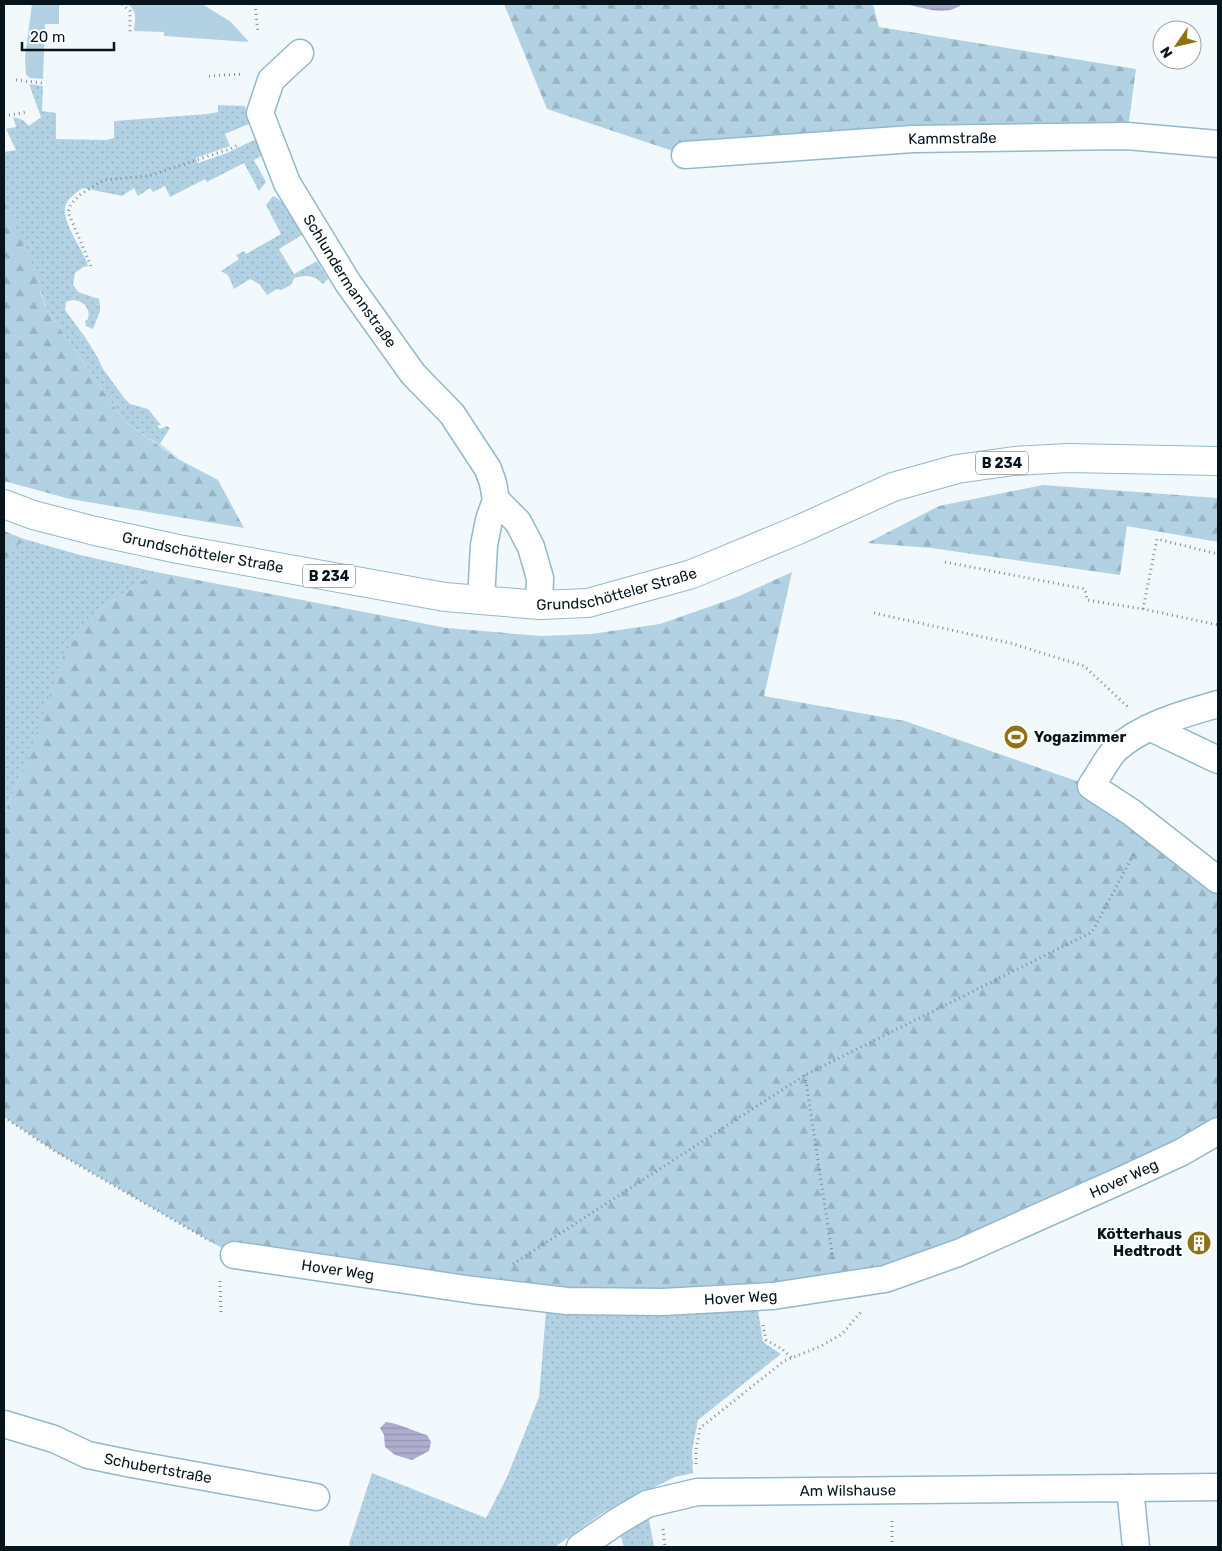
<svg xmlns="http://www.w3.org/2000/svg" width="1222" height="1551" viewBox="0 0 1222 1551" font-family="Rubik,sans-serif">
	<style>
		.grass { fill: url(#grass-dots) }
		.forest { fill: url(#forest-firs) }
		.garden { fill: #b2d2e3 }
		.water { fill: url(#water-rules) }
		.lines { fill: none; stroke-linecap: round; stroke-linejoin: round }
		.street-casing { stroke: #93b8cc; stroke-width: 29 }
		.primary-casing { stroke: #93b8cc; stroke-width: 30 }
		.path { stroke: #808c91; stroke-width: 3; stroke-dasharray: 1 4; stroke-linecap: butt }
		.street { stroke: #fff; stroke-width: 26 }
		.primary { stroke: #fff; stroke-width: 28 }
		.labels { text-anchor: middle; dominant-baseline: central; stroke-width: 4; stroke-linejoin: round; paint-order: stroke }
		.shield { fill: #fff; stroke: #515b60; stroke-width: 1 }
		.shield-label { font-size: 14px; font-weight: bold; fill: #06151c }
		.street-label { font-size: 15px; fill: #06151c; stroke: #fff }
		.poi-label { font-size: 15px; font-weight: bold; fill: #06151c; stroke: #fff; text-anchor: start }
	</style>
	<defs>
		<pattern id="grass-dots" width="8" height="8" patternUnits="userSpaceOnUse" patternTransform="scale(1.25)"><rect width="8" height="8" fill="#b2d2e3"/><path d="M2 2h.1M6 6h.1" fill="none" stroke="#98b3c2" stroke-width="1.8" stroke-linecap="round"/></pattern>
		<pattern id="forest-firs" width="22" height="20" patternUnits="userSpaceOnUse" patternTransform="scale(1.25)"><rect width="22" height="20" fill="#b2d2e3"/><path d="M5 1l3.5 6h-7zM16 11l3.5 6h-7z" fill="#98b3c2"/></pattern>
		<pattern id="water-rules" width="6" height="5" patternUnits="userSpaceOnUse" patternTransform="scale(1.25)"><rect width="6" height="5" fill="#aeaccf"/><path d="M0 2.5h6" fill="none" stroke="#9493b1"/></pattern>
	</defs>
	<rect width="100%" height="100%" fill="#f1f9fd"/>
	<g class="grass">
		<path d="M29 84 43 86 42 111 56 113V139L106 140 114 138V121L208 114 218 112V105L245 106 249 124 225 134 230 146 196 158 198 163 227 153 256 139 264 154 254 160 266 182 259 191 244 163 207 182 205 179 170 197 165 186 153 192 150 188 138 196 134 188 122 196 83 188C77 192 69 197 66 204 59 219 84 250 88 266L83 267 75 273 73 284 78 292 99 299 100 305V311L93 329 86 326 85 321 88 319C92 306 78 296 66 302L65 310 85 337 98 358 103 369 125 399 130 404 148 409 161 425 157 426 160 429 167 426 170 428 160 444 181 460 125 422 49 313 4 201V152L16 150 6 129 16 127 13 117 23 120 29 126 41 117Z"/>
		<path d="M273 196C287 202 295 222 302 235L279 249 294 274 317 261 328 279 323 284C313 274 306 275 294 278L291 285 281 290 277 289 267 295 259 284 250 279 234 289 228 275 221 271 239 259 236 255 244 251 246 254 281 234 266 205Z"/>
		<path d="M24 539 80 555 156 572 100 609 25 765 4 814V561Z"/>
		<path d="M756 1297 763 1342 781 1354 698 1420 692 1451 693 1473 675 1477 604 1512 555 1547H350L349 1544 372 1473 486 1518 507 1477 539 1397 547 1299Z"/>
		<path d="M649 1519 654 1547H624L620 1533Z"/>
	</g>
	<g class="forest">
		<path d="M504 4H873L879 27 1136 69 1127 136 685 155 547 109Z"/>
		<path d="M4 201 41 283 40 292 49 313 125 422 178 459 218 480 244 528 70 499 4 481Z"/>
		<path d="M1043 485 1218 498V542L1127 526 1120 575 931 548 867 543 939 506Z"/>
		<path d="M4 531 24 539 4 561Z"/>
		<path d="M156 572 447 628 541 636 591 634 660 624 737 597 792 572 764 696 905 721 1091 786 1218 880V1131L885 1279 663 1302 234 1255 56 1152 4 1117V814L25 765 65 652 100 609Z"/>
	</g>
	<g class="garden">
		<path d="M32 4H59V24H45L43 79 30 78 26 75 25 57Z"/>
		<path d="M128 4H202L231 22 249 42 164 36V32L134 31C135 19 138 13 128 4Z"/>
	</g>
	<g class="water">
		<path d="M910 4H962C948 16 927 9 910 5Z"/>
		<path d="M386 1422C401 1424 413 1431 427 1435L431 1442 429 1451 412 1460 395 1455 385 1447 384 1435 380 1428Z"/>
	</g>
	<g class="lines">
		<defs>
			<g id="street">
				<path id="s1" d="M300 53 271 80 260 113 287 183 348 283 413 374 452 414 488 469 493 483 496 500 489 520 484 545 481 600"/>
				<path id="s2" d="M685 155 913 139 1127 136 1218 144"/>
				<path d="M496 500 518 522 531 547 540 578 539 605"/>
				<path d="M1218 704C1183 714 1142 725 1115 750 1106 760 1099 775 1091 786L1131 812 1218 880"/>
				<path d="M1151 728 1218 760"/>
				<path id="s3" d="M234 1255 473 1290 567 1301 663 1302 773 1296 885 1279 958 1253 1126 1178 1182 1152 1218 1131"/>
				<path id="s4" d="M4 1424 54 1439 88 1455 132 1464 316 1497"/>
				<path d="M1130 1488 1218 1487"/>
				<path id="s5" d="M580 1547 618 1521 647 1504 697 1492 1130 1488 1136 1547"/>
			</g>
			<g id="primary">
				<path id="s6" d="M4 504 33 515 95 531 178 549 445 597 539 605 588 603 692 574 798 530 893 487 957 469 1014 461 1068 458 1218 461"/>
			</g>
		</defs>
		<use href="#street" class="street-casing"/>
		<use href="#primary" class="primary-casing"/>
		<g class="path">
			<path d="M122 4 130 11V33"/>
			<path d="M255 4 258 32"/>
			<path d="M209 76 243 74"/>
			<path d="M16 80 42 83"/>
			<path d="M4 116 27 112"/>
			<path d="M91 266 68 212 71 204 81 194 104 180 148 176 230 149 240 144"/>
			<path d="M945 562 1085 589 1087 600 1143 609 1218 625"/>
			<path d="M1143 609 1157 539 1218 554"/>
			<path d="M874 613 1010 643 1084 666 1128 707"/>
			<path d="M805 1075 833 1259"/>
			<path d="M4 1117 56 1152 210 1241"/>
			<path d="M513 1264 805 1075 1092 932 1135 852"/>
			<path d="M220 1281 221 1313"/>
			<path d="M763 1325 766 1340 782 1349 792 1358"/>
			<path d="M696 1464V1450L700 1428 784 1361 821 1346 842 1334 861 1312"/>
			<path d="M663 1529 665 1547"/>
			<path d="M892 1547V1518"/>
		</g>
		<use href="#street" class="street"/>
		<use href="#primary" class="primary"/>
	</g>
	<defs>
		<symbol id="stadium-disc" viewBox="-11 -11 22 22"><circle r="9.5" fill="#8f7116" stroke="#fff"/><path d="M0-5a6.5 5 0 1 0 0 10a6.5 5 0 1 0 0-10ZM-3.5-1.8h7v3.6h-7Z" fill="#fff"/></symbol>
		<symbol id="building-disc" viewBox="-11 -11 22 22"><circle r="9.5" fill="#8f7116" stroke="#fff"/><path d="M-4-6H4V6H1V3H-1V6H-4ZM-2.5-4.3h1.7v1.8h-1.7ZM.8-4.3h1.7v1.8H.8ZM-2.5-1h1.7V.8h-1.7ZM.8-1h1.7V.8H.8Z" fill="#fff"/></symbol>
	</defs>
	<g fill-rule="evenodd">
		<use href="#stadium-disc" x="1002" y="723" width="28" height="28"/>
		<use href="#building-disc" x="1185" y="1229" width="28" height="28"/>
	</g>
	<g class="labels">
		<g class="shield">
			<rect x="976" y="451.5" width="52" height="23" rx="4"/>
			<rect x="303" y="564.5" width="52" height="23" rx="4"/>
		</g>
		<g class="shield-label">
			<text x="1002" y="463">B 234</text>
			<text x="329" y="576">B 234</text>
		</g>
		<g class="street-label">
			<text stroke="none"><textPath href="#s2" startOffset="268">Kammstraße</textPath></text>
			<text stroke="none"><textPath href="#s1" startOffset="266">Schlundermannstraße</textPath></text>
			<text stroke="none"><textPath href="#s6" startOffset="205">Grundschötteler Straße</textPath></text>
			<text stroke="none"><textPath href="#s6" startOffset="625">Grundschötteler Straße</textPath></text>
			<text stroke="none"><textPath href="#s3" startOffset="915">Hover Weg</textPath></text>
			<text stroke="none"><textPath href="#s3" startOffset="105">Hover Weg</textPath></text>
			<text stroke="none"><textPath href="#s3" startOffset="510">Hover Weg</textPath></text>
			<text stroke="none"><textPath href="#s4" startOffset="161">Schubertstraße</textPath></text>
			<text stroke="none"><textPath href="#s5" startOffset="282">Am Wilshause</textPath></text>
		</g>
		<g class="poi-label">
			<text x="1034" y="737">Yogazimmer</text>
			<text x="1182" y="1234" text-anchor="end">Kötterhaus<tspan x="1182" dy="17">Hedtrodt</tspan></text>
		</g>
	</g>
	<rect width="1222" height="1551" fill="none" stroke="#06151c" stroke-width="10"/>
	<g transform="translate(1177 45) rotate(236)"><circle r="24" fill="#ffffff" stroke="#9ba1a4"/>
	<path d="M0-4L9 19L0 12L-9 19Z" fill="#8f7116"/>
	<text y="-8" font-size="14" font-weight="bold" text-anchor="middle" fill="#06151c">N</text>
	</g>
	<path d="M22 42v8h92v-8" fill="none" stroke="#06151c" stroke-width="2.5"/>
	<text x="30" y="42" font-size="15" fill="#06151c" stroke="#ffffff" stroke-width="4" paint-order="stroke">20 m</text>
</svg>
